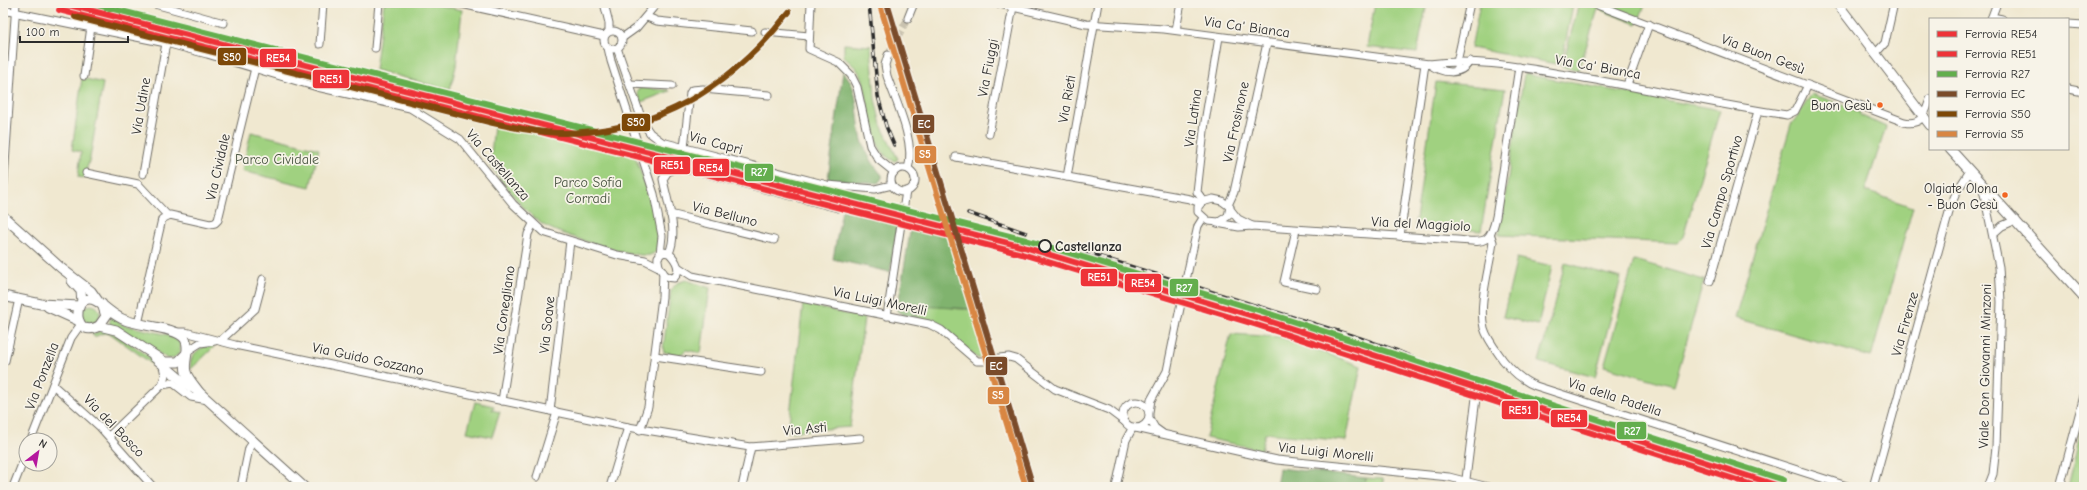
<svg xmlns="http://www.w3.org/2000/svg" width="2087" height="490" viewBox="0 0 2087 490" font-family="'Comic Neue',sans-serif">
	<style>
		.green { fill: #a0d180; stroke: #667e56 }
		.forest { fill: #80b36e; stroke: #566f4c }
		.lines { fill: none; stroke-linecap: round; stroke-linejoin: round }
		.minor-tunnel { stroke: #c9c2af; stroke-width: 7; stroke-dasharray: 7 3.5; stroke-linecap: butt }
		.minor-casing { stroke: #706d65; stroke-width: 9 }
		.major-casing { stroke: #706d65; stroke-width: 11 }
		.minor { stroke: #fff; stroke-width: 7 }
		.major { stroke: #fff; stroke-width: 9 }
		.rail-casing { stroke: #2b2b2b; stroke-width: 3.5 }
		.rail { stroke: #f7f3e8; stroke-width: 2; stroke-dasharray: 6; stroke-linecap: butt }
		.minor-bridge-casing { stroke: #706d65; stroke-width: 9; stroke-linecap: butt }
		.minor-bridge { stroke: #fff; stroke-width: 7 }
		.rail-1-casing { stroke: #f7f3e8; stroke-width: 9 }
		.rail-2-casing { stroke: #f7f3e8; stroke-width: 9 }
		.rail-3-casing { stroke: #f7f3e8; stroke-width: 9 }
		.rail-4-casing { stroke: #f7f3e8; stroke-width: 9 }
		.rail-5-casing { stroke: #f7f3e8; stroke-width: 9 }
		.rail-6-casing { stroke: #f7f3e8; stroke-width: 9 }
		.rail-1 { stroke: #ee3338; stroke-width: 6 }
		.rail-2 { stroke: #ee3338; stroke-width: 6 }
		.rail-3 { stroke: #63ae4d; stroke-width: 6 }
		.rail-4 { stroke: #7a4b2a; stroke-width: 6 }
		.rail-5 { stroke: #7d4808; stroke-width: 6 }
		.rail-6 { stroke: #d88643; stroke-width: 6 }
		.bus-dot { fill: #f26522; stroke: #f7f3e8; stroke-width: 1.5 }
		.stop-dot { fill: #f7f3e8; stroke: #2b2b2b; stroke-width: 2 }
		.labels { text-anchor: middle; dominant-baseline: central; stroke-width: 3.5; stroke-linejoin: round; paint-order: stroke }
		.bus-label { font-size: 13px; fill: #2b2b2b; stroke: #f7f3e8; text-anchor: end }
		.street-label { font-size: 14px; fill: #2b2b2b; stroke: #f7f3e8 }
		.park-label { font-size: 14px; fill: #485440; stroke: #f7f3e8 }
		.stop-label { font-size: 14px; font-weight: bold; fill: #2b2b2b; stroke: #f7f3e8; text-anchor: start }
		.line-badge { stroke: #f7f3e8; stroke-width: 1.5 }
		.badge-label { font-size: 11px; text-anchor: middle; font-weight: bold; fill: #fff }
	</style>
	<rect width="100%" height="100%" fill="#f7f3e8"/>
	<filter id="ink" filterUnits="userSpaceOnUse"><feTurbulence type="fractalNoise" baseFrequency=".025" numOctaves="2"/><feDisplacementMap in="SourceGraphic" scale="8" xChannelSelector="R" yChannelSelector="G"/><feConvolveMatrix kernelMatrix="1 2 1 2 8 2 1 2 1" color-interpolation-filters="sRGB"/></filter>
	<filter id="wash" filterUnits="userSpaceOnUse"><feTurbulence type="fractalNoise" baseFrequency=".012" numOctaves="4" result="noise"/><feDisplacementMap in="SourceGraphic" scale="16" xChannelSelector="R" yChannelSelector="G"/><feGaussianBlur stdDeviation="0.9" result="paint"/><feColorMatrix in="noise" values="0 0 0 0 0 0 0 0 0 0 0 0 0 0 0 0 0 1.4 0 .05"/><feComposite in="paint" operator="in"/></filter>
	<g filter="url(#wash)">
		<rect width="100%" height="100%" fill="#f0e8d0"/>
		<g class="green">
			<path d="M384 3H428L462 10 456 66 450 90 375 70Z"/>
			<path d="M1375 3H1427L1417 53 1367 47Z"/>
			<path d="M1480 3H1567L1573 5 1561 65 1471 48Z"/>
			<path d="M1579 3H1646L1637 24 1598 9 1579 70 1562 67Z"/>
			<path d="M844 44 871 46 875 99 881 125 898 159 895 161C870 155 869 99 862 77L856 68 844 57Z"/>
			<path d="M1524 74 1720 110 1683 237 1677 243 1499 235Z"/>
			<path d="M82 78 103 83 90 158 84 178 78 177 81 152 72 150Z"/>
			<path d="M1436 82 1505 89 1481 231 1415 226Z"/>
			<path d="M640 88 669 90 670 91 641 102 637 92Z"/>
			<path d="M1813 94 1860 112V115L1886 127 1865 191 1913 207 1871 357 1735 318 1791 124 1796 118 1811 95Z"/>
			<path d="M495 116 633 150C639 169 664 230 657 249 656 252 653 254 650 255 637 259 554 233 542 224 521 209 506 186 490 165Z"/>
			<path d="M251 132 319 149 310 187 242 171Z"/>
			<path d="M1517 258 1552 266 1538 325 1503 317Z"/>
			<path d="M1634 260 1704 280 1674 386 1604 366Z"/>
			<path d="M1565 263 1621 278 1595 377 1539 362Z"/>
			<path d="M686 280 710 288 701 353 686 350 680 355 664 352 663 349 671 290 677 283Z"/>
			<path d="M803 304 864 318 850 427 788 432Z"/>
			<path d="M936 305 959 309H972L988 358H977L938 324 916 318 918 307Z"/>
			<circle cx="91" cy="314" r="9"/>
			<path d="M111 317 124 325 173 336 180 343V352L174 358 168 359 116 326 109 324Z"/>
			<path d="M106 330C121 336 156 359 163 372L111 334 104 333 94 337 92 333Z"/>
			<path d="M1231 334 1280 337 1361 366 1346 441 1265 433 1261 451 1249 447 1206 438Z"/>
			<path d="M205 346 214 347 191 369C188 359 196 350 205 346Z"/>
			<path d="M475 402 494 406 492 410 500 412 492 437 467 432Z"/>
			<path d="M2084 417V487H2068Z"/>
			<path d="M1366 478 1383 479 1384 487H1365Z"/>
		</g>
		<g class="forest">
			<path d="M843 72C860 87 856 120 862 140 866 153 873 165 882 175V178L878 183 828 179Z"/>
			<path d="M842 210 898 224 890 272 833 259Z"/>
			<path d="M911 226 948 234 972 309 920 306 918 307 916 318 904 315 897 311Z"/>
			<path d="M1279 468 1366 478 1365 487H1276Z"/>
		</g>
	</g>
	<g filter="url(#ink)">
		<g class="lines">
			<path class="minor-tunnel" d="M888 55 908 18"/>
			<defs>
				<g id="minor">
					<path d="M151 3 224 23"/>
					<path d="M457 3 604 36"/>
					<path d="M604 3 609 23V31"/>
					<path d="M811 3 809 49 838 62 851 75 857 87 870 146 879 160 894 172"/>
					<path d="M995 3 1086 24 1164 29 1429 64C1476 58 1520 67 1567 75 1640 87 1713 104 1787 115L1795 111 1808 85"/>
					<path d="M1592 3 1904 122C1922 126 1925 114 1930 99"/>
					<path d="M3 10 166 43 207 54 317 87 410 108 460 139 513 204 543 232 617 255 645 260 659 267"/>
					<path d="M647 17 657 21 752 31"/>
					<path d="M1992 17 2002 19"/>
					<path d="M908 18 914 3"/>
					<path d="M1991 19 1997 3"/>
					<path d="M2068 24 2084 25"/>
					<path d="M1176 30 1181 3"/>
					<circle cx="613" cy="40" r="9"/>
					<path d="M765 32 809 36"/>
					<path d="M622 38 636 28 657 3"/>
					<path d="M320 44 323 3"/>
					<path d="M375 48 379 3"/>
					<path d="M608 48 611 61 654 194 662 236 660 254"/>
					<path d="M617 48 643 123 650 133 662 142 827 185 875 189 892 185"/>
					<path d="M1875 54 1885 43 1894 3"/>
					<path d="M888 55 885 65 887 76C896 102 916 142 908 169"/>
					<path d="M1429 64C1442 73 1460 77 1470 61"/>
					<path d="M1457 70V62L1470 3"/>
					<path d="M84 76 91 27"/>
					<path d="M630 84 672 86"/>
					<path d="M1627 85 1649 24"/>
					<path d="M2068 89 2084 92"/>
					<path d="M989 134 1013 7"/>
					<path d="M684 148 690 93 692 90 703 89 769 95"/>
					<path d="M956 157 1190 199 1200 203"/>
					<circle cx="903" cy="180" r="12"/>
					<path d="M86 173 138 184 167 215"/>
					<path d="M143 174 166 43"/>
					<path d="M1067 177 1098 3"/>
					<path d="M1982 184 1999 267 2001 302 1996 447 1993 474 1988 487"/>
					<path d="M3 194 16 3"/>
					<path d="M1213 199 1222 201 1230 207 1228 216 1219 222 1208 221 1198 212V207L1202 202Z"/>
					<path d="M1203 200 1197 192 1205 122 1219 37"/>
					<path d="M1228 205 1234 192 1267 43"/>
					<path d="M1230 209 1238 219 1252 226"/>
					<path d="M670 214 774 240"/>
					<path d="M1217 223 1239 227 1252 226 1457 240C1483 242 1490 246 1496 217L1519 67"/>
					<path d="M1296 230 1284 282 1317 289"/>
					<path d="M1993 234 2002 226 2016 220"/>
					<path d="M1400 236 1425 64"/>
					<path d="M1491 236 1493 242C1490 266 1478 304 1484 328 1487 339 1496 350 1503 360 1512 371 1523 381 1536 386L1850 487"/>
					<path d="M663 252 669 253C676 260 682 270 674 278 664 278 657 267 658 257Z"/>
					<path d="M1192 252 1198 226 1203 218"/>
					<path d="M669 253C679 231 667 202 663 179L667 173 672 169 691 170 838 208"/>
					<path d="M678 267 692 276 929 324 941 330 977 361H988"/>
					<path d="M1710 281 1758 111"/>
					<path d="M887 316 906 191"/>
					<path d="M138 324 162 219 170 215 210 224 215 223 218 220 255 68"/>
					<path d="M175 332H185L235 345 628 427 750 447 860 438"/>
					<path d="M220 341 255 309 263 279"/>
					<path d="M186 352 200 343 215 341"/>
					<path d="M655 356 761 372"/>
					<path d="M999 358 1009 357 1016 359 1055 389 1109 410 1125 422"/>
					<path d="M5 361 19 299"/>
					<path d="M53 385 100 427 153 487"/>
					<path d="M162 385 173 383 191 397 208 400"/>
					<path d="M502 401 528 234 533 224"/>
					<circle cx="1136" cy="415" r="13"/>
					<path d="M550 411 570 241"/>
					<path d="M1149 412 1151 400 1167 371 1176 327"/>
					<path d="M1149 418 1155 428 1162 433"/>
					<path d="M1136 428 1277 460 1449 477 1488 487"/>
					<path d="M640 430 648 407 662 297 663 272"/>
					<path d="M109 436 162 385 165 375 163 366"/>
					<path d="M31 440 71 338 81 324"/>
					<path d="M537 477 557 412"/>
					<path d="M13 487 26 454"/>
					<path d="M241 487 249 448 254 441"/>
					<path d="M610 487 628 427"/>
					<path d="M742 487 751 447"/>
					<path d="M1116 487 1126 440 1133 427"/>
					<path d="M1465 487 1476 398"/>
					<path d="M1873 487 1951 205 1957 191 1970 171"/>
					<path d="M2060 487 2084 396"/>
				</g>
				<g id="major">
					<path d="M1837 3 1930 125"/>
					<path d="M1950 149 2084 297"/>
					<path d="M3 216 61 268 91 291 98 301"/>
					<path d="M72 281 81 291 82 302"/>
					<path d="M3 296 41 304 79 306"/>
					<path d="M102 304 106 316 99 326C68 342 73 280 102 305 109 310 116 317 125 320 139 326 177 327 185 339 191 349 183 362 186 372 188 379 195 386 199 392"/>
					<path d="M48 307 79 321"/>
					<path d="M99 326 116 330 165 362H178L185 355"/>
					<path d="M154 357 186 384 199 392 304 487"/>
				</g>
			</defs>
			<use href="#minor" class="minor-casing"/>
			<use href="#major" class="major-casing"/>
			<use href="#minor" class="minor"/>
			<use href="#major" class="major"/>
			<defs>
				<g id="rail">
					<path d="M869 3 878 96 886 126 894 145"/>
					<path d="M968 213 1026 233"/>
					<path d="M1066 246 1360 338 1398 351 1476 384"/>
				</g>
			</defs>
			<use href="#rail" class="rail-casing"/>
			<use href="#rail" class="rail"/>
			<defs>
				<path id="minor-bridge" d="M1176 327 1192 252"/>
			</defs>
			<use href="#minor-bridge" class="minor-bridge-casing"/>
			<use href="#minor-bridge" class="minor-bridge"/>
			<defs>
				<path id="rail-1" d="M61 3 1024 247 1259 318 1782 487"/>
				<path id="rail-2" d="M59 10 1022 254 1257 325 1759 487"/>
				<path id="rail-3" d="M90 3 1026 240 1261 311 1784 480"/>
				<path id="rail-4" d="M887 3 1033 487"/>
				<path id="rail-5" d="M75 17 493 123C516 128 540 133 565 133 660 132 733 85 789 12"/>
				<path id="rail-6" d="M880 5 1026 487"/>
			</defs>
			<use href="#rail-1" class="rail-1-casing"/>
			<use href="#rail-2" class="rail-2-casing"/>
			<use href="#rail-3" class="rail-3-casing"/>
			<use href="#rail-4" class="rail-4-casing"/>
			<use href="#rail-5" class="rail-5-casing"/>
			<use href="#rail-6" class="rail-6-casing"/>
			<use href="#rail-1" class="rail-1"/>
			<use href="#rail-2" class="rail-2"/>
			<use href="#rail-3" class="rail-3"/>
			<use href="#rail-4" class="rail-4"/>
			<use href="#rail-5" class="rail-5"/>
			<use href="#rail-6" class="rail-6"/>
		</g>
	</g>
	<g class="bus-dot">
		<circle cx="1880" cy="105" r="3.5"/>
		<circle cx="2005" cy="195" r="3.5"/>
	</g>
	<circle class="stop-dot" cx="1045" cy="246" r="6"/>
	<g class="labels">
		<g class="bus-label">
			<text x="1872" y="105">Buon Gesù</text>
			<text x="1998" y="188">Olgiate Olona<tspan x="1998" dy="16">- Buon Gesù</tspan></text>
		</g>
		<g class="street-label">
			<text transform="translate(1247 27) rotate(8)">Via Ca' Bianca</text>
			<text transform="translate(1763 54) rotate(21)">Via Buon Gesù</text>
			<text transform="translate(1598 67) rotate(10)">Via Ca' Bianca</text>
			<text transform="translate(988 68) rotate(-79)">Via Fiuggi</text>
			<text transform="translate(1067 99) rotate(-80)">Via Rieti</text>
			<text transform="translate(141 106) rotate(-80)">Via Udine</text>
			<text transform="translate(1193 118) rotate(-82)">Via Latina</text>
			<text transform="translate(1236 122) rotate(-78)">Via Frosinone</text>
			<text transform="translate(716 143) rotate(15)">Via Capri</text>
			<text transform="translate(498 165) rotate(49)">Via Castellanza</text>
			<text transform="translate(218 167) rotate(-77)">Via Cividale</text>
			<text transform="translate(1722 192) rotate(-74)">Via Campo Sportivo</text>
			<text transform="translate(725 214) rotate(14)">Via Belluno</text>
			<text transform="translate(1421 224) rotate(3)">Via del Maggiolo</text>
			<text transform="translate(880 301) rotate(12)">Via Luigi Morelli</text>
			<text transform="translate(504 310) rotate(-82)">Via Conegliano</text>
			<text transform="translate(1905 324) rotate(-74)">Via Firenze</text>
			<text transform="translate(547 325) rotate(-84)">Via Soave</text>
			<text transform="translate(368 359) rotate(12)">Via Guido Gozzano</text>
			<text transform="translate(1985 366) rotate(-89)">Viale Don Giovanni Minzoni</text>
			<text transform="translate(42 376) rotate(-69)">Via Ponzella</text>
			<text transform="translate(1615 397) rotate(18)">Via della Padella</text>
			<text transform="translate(114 426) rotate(46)">Via del Bosco</text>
			<text transform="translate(805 429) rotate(-5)">Via Asti</text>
			<text transform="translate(1326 452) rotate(6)">Via Luigi Morelli</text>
		</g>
		<g class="park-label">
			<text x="277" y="159">Parco Cividale</text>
			<text x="588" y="182">Parco Sofia<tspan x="588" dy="16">Corradi</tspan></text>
		</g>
		<g class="stop-label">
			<text x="1055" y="246">Castellanza</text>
		</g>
	</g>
	<g class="line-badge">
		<rect x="217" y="47" width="30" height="19" rx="4" fill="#7d4808"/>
		<rect x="259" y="48" width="38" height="20" rx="4" fill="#ee3338"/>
		<rect x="312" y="69" width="38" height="20" rx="4" fill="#ee3338"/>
		<rect x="621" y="113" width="30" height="19" rx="4" fill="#7d4808"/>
		<rect x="912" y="114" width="23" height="20" rx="4" fill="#7a4b2a"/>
		<rect x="914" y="145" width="23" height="19" rx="4" fill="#d88643"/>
		<rect x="653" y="156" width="38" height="19" rx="4" fill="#ee3338"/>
		<rect x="692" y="158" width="38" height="19" rx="4" fill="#ee3338"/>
		<rect x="744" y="163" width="30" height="19" rx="4" fill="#63ae4d"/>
		<rect x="1080" y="268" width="38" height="19" rx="4" fill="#ee3338"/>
		<rect x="1124" y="273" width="38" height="20" rx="4" fill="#ee3338"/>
		<rect x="1169" y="278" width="30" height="19" rx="4" fill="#63ae4d"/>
		<rect x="985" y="356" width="23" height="20" rx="4" fill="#7a4b2a"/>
		<rect x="987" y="386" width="23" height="19" rx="4" fill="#d88643"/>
		<rect x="1501" y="400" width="38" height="20" rx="4" fill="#ee3338"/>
		<rect x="1550" y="409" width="38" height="19" rx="4" fill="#ee3338"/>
		<rect x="1616" y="421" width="31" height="19" rx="4" fill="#63ae4d"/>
	</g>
	<g class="badge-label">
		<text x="232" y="61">S50</text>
		<text x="278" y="62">RE54</text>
		<text x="331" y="83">RE51</text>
		<text x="636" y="126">S50</text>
		<text x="924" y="128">EC</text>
		<text x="925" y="158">S5</text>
		<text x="672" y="169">RE51</text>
		<text x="711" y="172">RE54</text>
		<text x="759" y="176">R27</text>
		<text x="1099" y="281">RE51</text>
		<text x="1143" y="287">RE54</text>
		<text x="1184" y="292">R27</text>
		<text x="996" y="370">EC</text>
		<text x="998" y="399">S5</text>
		<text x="1520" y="414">RE51</text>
		<text x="1569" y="422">RE54</text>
		<text x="1632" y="435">R27</text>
	</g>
	<rect width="2087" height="490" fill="none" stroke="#f7f3e8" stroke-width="16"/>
	<rect x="1929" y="18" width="140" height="132" fill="#f7f3e8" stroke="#a5a39c"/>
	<rect x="1937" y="31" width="20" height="6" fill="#ee3338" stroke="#a5a39c"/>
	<text x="1965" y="38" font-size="12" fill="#2b2b2b">Ferrovia RE54</text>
	<rect x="1937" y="51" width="20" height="6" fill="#ee3338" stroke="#a5a39c"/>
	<text x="1965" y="58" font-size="12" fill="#2b2b2b">Ferrovia RE51</text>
	<rect x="1937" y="71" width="20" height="6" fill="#63ae4d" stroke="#a5a39c"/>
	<text x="1965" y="78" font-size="12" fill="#2b2b2b">Ferrovia R27</text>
	<rect x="1937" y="91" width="20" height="6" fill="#7a4b2a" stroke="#a5a39c"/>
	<text x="1965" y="98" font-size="12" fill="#2b2b2b">Ferrovia EC</text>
	<rect x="1937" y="111" width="20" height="6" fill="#7d4808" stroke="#a5a39c"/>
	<text x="1965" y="118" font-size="12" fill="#2b2b2b">Ferrovia S50</text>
	<rect x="1937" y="131" width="20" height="6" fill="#d88643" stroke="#a5a39c"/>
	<text x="1965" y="138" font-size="12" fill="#2b2b2b">Ferrovia S5</text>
	<g transform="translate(38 452) rotate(31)"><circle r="19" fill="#f7f3e8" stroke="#a5a39c"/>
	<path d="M0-3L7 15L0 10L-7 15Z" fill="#b5179e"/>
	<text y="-6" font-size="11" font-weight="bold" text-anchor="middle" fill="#2b2b2b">N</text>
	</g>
	<path d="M20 36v6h108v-6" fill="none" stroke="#2b2b2b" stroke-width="2"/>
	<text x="26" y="36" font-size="12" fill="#2b2b2b" stroke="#f7f3e8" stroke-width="3" paint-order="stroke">100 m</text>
</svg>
